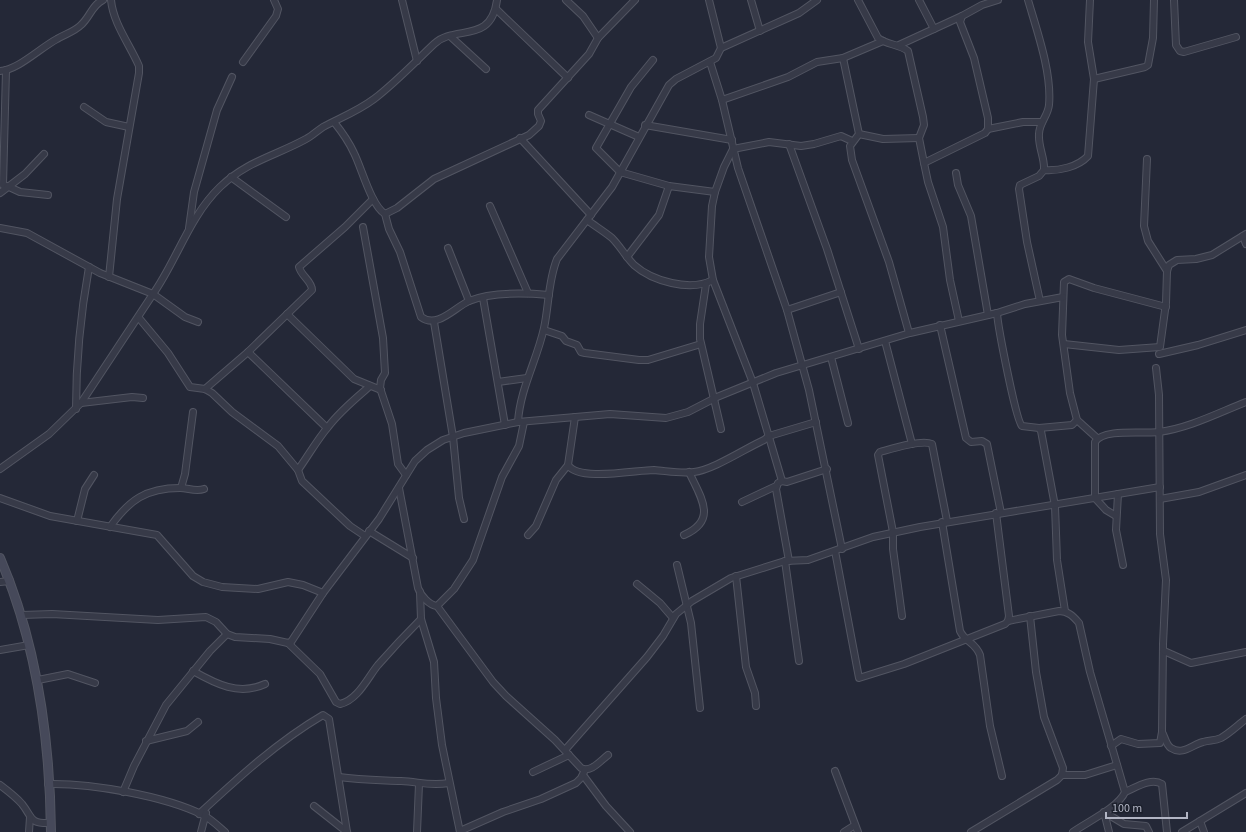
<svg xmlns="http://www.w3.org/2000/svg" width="1246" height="832" viewBox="0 0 1246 832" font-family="'Source Sans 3',sans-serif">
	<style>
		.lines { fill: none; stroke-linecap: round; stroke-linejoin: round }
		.street-casing { stroke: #525562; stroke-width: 8 }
		.secondary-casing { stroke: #525562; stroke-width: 10 }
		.street { stroke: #373a48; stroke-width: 6 }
		.secondary { stroke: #46495a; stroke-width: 8 }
	</style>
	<rect width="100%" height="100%" fill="#242837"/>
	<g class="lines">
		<defs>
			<g id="street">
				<path d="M402 0 417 61"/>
				<path d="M566 0 583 16 598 38"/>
				<path d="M751 0 760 31"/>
				<path d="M858 0 878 38C887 45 899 44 908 51L923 117 924 125 919 138 924 163"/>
				<path d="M919 0 934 29"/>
				<path d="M1028 0C1037 31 1052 73 1049 105 1048 116 1039 123 1039 134 1038 147 1045 158 1044 170L1039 176 1020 185 1019 189 1027 242 1040 301"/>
				<path d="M1174 0 1176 45 1180 51 1184 52 1236 37"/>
				<path d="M496 9 568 78"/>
				<path d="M450 36 486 69"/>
				<path d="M899 45 962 16"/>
				<path d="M721 48 799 13 817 0"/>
				<path d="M843 58 859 134 850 146 852 160 889 262 909 333"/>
				<path d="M653 60 631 87 596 148 620 172 669 186 715 192"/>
				<path d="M243 62 276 16 278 9 274 0"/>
				<path d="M710 62 722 100 738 168 787 310 809 390 842 549"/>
				<path d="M0 71C18 70 40 48 57 39 65 34 74 32 81 25 90 17 92 5 103 0"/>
				<path d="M1094 79 1145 67 1148 65 1153 38 1154 0"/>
				<path d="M722 100 788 77 817 62 843 58 883 41"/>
				<path d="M84 107 106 122 129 127"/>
				<path d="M589 115 639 137"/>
				<path d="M334 122C342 132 349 142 354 153 362 169 371 205 385 214L389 229 400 252 421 317C437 329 454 308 469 301 491 292 526 293 549 295"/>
				<path d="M645 125 732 140"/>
				<path d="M988 129 1023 122H1042"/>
				<path d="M859 134 883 139 919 138"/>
				<path d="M520 138 591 215"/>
				<path d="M789 144 827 249 859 349"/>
				<path d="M1147 159 1144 226 1148 241 1167 271"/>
				<path d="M1044 170C1059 171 1078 167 1088 156L1094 79 1088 42 1090 0"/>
				<path d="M956 173 958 185 971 216 988 315"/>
				<path d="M231 177 286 217"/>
				<path d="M3 185 6 70"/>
				<path d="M7 186 20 192 48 195"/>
				<path d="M0 193 25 174 44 154"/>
				<path d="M490 206 528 293"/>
				<path d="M385 214 397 208 434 179 529 135 539 126 541 121 538 114V110L589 54 598 38 635 0"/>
				<path d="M587 220C595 226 605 232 612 238 620 246 626 257 634 265 652 281 690 292 713 280"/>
				<path d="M363 227 383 338 385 373 381 380 380 388 392 424 398 464 406 475"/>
				<path d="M0 228 27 233 100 273 153 294 81 403 49 434 0 469"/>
				<path d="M189 228 194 192 217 110 232 77"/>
				<path d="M1243 236 1246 244"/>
				<path d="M448 248 469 301"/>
				<path d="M627 257 659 215 669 186"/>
				<path d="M109 277 117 199 139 73V66C130 45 113 23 111 0"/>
				<path d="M706 284 700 324V339L721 429"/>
				<path d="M483 298 505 425"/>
				<path d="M787 310 841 292"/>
				<path d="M997 313C998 327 1016 421 1022 426L1039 428 1041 431 1055 506 1057 560 1065 611"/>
				<path d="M287 314 354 379 381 390"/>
				<path d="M139 318 168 353 190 387 205 389 212 393 232 412 278 446 298 470 302 481 350 526 365 536"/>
				<path d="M959 321 950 280 943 227 928 182 924 163 985 133 988 129V118L974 58 960 22 962 16 982 5 998 0"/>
				<path d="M198 322 185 317 153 294C177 260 189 217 220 187 247 161 275 156 306 139 312 136 317 131 323 127 340 118 358 111 374 99 395 83 414 63 434 44 455 24 491 45 497 0"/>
				<path d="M434 322 453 437 459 498 464 519"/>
				<path d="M940 325 966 438 971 442 982 441 987 444 1001 513"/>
				<path d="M544 330 562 336 566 341 577 345 581 352 585 353 639 360H648L701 344"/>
				<path d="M885 341 912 444"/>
				<path d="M1064 344 1119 350 1160 347 1166 303 1167 271 1169 265 1177 260 1196 259 1212 255 1246 234"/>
				<path d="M248 352 327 428"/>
				<path d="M1159 354 1198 345 1246 330"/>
				<path d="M831 357 848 423"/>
				<path d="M1156 368 1159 395 1160 534 1166 580 1163 644 1162 732C1165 737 1166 745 1171 748 1183 756 1193 744 1203 742 1210 740 1215 741 1221 738 1230 733 1238 725 1246 719"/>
				<path d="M498 382 527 378"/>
				<path d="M205 389 248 352 312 290C312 281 301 276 299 267L345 227 373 199"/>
				<path d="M81 403 132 397 143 398"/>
				<path d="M76 409C76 358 80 317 89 267"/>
				<path d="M575 417 568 465C579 482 636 470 654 470 667 471 682 474 694 472 713 470 746 448 764 440L769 436 816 422"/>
				<path d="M518 422C520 389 537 360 544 328 549 305 548 281 557 259L612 187 669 85 676 79 716 58 721 48 709 0"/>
				<path d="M1039 428 1072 425 1077 420"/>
				<path d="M1097 438 1077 420 1070 393 1062 335 1064 282 1069 279 1094 288 1166 307"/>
				<path d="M827 469 787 482 782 481 753 383 713 280 709 257 712 206 715 192 724 167 733 149 769 142 801 146 814 144 841 136 852 141"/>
				<path d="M298 470C308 456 317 440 328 427 340 411 355 399 370 386"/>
				<path d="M782 481 778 483 776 489 789 561"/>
				<path d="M181 488 185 474 193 412"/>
				<path d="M399 488 418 588C421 596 429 605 437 606L454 589 473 560 502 477 519 446 524 422"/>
				<path d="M1118 494 1116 530 1123 565"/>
				<path d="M0 498 50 516 157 535 193 576 203 582 222 587 258 589 288 582 303 585 323 593"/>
				<path d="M1160 499 1199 492 1246 475"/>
				<path d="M742 502 776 486"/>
				<path d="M996 513 1009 616 1008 621"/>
				<path d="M1116 516 1106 510 1095 498V442C1103 428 1144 434 1159 432 1189 428 1218 413 1246 402"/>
				<path d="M77 521 85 489 94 475"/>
				<path d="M942 522 960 631C965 642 975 642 980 655L990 726 1002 776"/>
				<path d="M110 527C129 500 146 488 180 488 188 488 196 492 204 489"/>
				<path d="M369 531 413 558"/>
				<path d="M528 535 536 526 556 480 568 465"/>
				<path d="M684 535C718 520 701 498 689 472"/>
				<path d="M835 551 859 678 904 664 1005 624 1008 621 1059 611C1068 611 1073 616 1079 623L1090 672 1125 792C1119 807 1087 822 1073 832"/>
				<path d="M785 561 799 661"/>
				<path d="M677 565 691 623 700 708"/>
				<path d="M736 576 746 667 755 693 756 706"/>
				<path d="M0 582 10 581"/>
				<path d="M637 584 660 603 673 618"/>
				<path d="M420 592 421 619 434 662 436 698 442 745 460 832"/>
				<path d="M437 606 493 682 506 696 555 740 581 768C591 773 600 761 608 755"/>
				<path d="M22 615 52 614 158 620 206 617 216 622 227 634 235 637 270 639 288 643 291 642 323 593 379 519 415 461 427 450 443 440 464 433 518 422 610 414 666 418 688 412 717 397 776 373 910 333 997 313 1025 304 1063 297"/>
				<path d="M902 616 893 549V532L878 455 880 452C891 449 922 439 932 444L947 521"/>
				<path d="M288 643 320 674 336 702 340 704C358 700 368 677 378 665 392 649 406 634 421 619"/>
				<path d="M0 650 29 645"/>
				<path d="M1164 651 1191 663 1246 652"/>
				<path d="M193 671C216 684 239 696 265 684"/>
				<path d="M38 680 68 674 95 683"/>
				<path d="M146 741 187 731 198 722"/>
				<path d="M1111 746 1121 739 1138 744 1160 743 1162 732"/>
				<path d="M565 750 647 657 663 636 676 614 692 601 731 578 785 561 808 560 873 537 920 527 1160 487"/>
				<path d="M835 771 858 832"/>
				<path d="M533 772 569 755"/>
				<path d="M583 775 606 806 630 832"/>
				<path d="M1062 775H1085L1117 765"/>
				<path d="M339 777C360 780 380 780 401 781 420 782 429 786 449 783"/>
				<path d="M48 784C91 783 165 796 203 815 211 819 218 826 225 832"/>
				<path d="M0 785C8 791 16 797 22 804 33 818 29 824 51 823"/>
				<path d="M123 792 134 766 166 705 210 651 227 634"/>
				<path d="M1125 792C1135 788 1151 777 1162 784L1167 832"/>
				<path d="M314 806 347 832"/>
				<path d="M199 814C238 778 277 742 323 715L329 719 347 832"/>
				<path d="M1200 821 1204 832"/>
				<path d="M460 831 503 812 541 799 576 783 581 778 585 770"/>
				<path d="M29 832 30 817"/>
				<path d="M201 832 206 813"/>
				<path d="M417 832 419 784"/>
				<path d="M844 832 855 825"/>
				<path d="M971 832 1057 780 1062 775 1063 768 1044 717 1036 672 1030 616"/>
				<path d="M1109 832 1104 812 1124 824 1146 826 1149 832"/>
				<path d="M1182 832 1246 793"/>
			</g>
			<path id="secondary" d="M0 558C37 644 50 738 51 832"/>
		</defs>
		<use href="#street" class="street-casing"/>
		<use href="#secondary" class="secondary-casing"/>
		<use href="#street" class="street"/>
		<use href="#secondary" class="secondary"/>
	</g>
	<path d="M1106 812v6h81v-6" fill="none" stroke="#b2b5c4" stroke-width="2"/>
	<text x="1112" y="812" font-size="12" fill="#b2b5c4" stroke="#1c202c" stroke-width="3" paint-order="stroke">100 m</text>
</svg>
